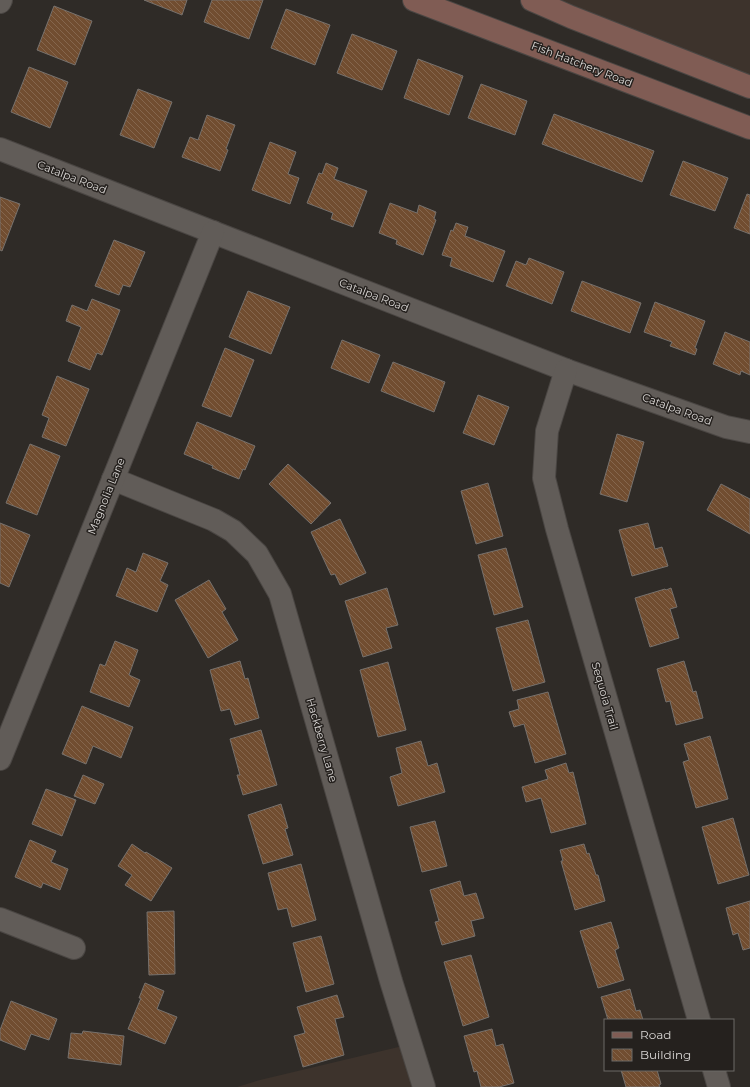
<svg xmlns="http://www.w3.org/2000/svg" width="750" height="1087" viewBox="0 0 750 1087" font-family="Montserrat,sans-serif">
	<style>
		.built { fill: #3d332c }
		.building { fill: url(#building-back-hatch); stroke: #76716d }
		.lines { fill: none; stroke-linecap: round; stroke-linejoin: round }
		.minor-casing { stroke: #4a4643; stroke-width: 24 }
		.tertiary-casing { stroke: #4a4643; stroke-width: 24 }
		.secondary-casing { stroke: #4a4643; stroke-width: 24 }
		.minor { stroke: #615c58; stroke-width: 22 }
		.tertiary { stroke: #615c58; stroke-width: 22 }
		.secondary { stroke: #805c54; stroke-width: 22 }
		.labels { text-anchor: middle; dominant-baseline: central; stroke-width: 3; stroke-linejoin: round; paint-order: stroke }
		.street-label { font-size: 11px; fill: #dad7d5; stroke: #25211e }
	</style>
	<defs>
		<pattern id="building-back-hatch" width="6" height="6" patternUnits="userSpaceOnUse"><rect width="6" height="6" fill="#714d30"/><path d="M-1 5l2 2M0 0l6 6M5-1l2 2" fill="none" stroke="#85664d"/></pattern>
	</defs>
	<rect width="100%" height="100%" fill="#2f2b27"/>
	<g class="built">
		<path d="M532 0H750V87Z"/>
		<path d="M411 1044 424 1087H237L260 1080Z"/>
	</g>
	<g class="building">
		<path d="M144 0H187L182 15Z"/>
		<path d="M212 0H263L249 39 204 22Z"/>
		<path d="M54 6 92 21 75 65 37 50Z"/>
		<path d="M286 9 330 25 315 65 271 48Z"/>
		<path d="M352 34 397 51 382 90 337 73Z"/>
		<path d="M418 59 463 76 449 115 404 98Z"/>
		<path d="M29 67 68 82 50 128 11 112Z"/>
		<path d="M481 84 527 101 515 135 468 118Z"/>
		<path d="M138 89 172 102 154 148 120 135Z"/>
		<path d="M554 114 654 151 642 182 542 144Z"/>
		<path d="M207 115 235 125 226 149 228 150 220 171 182 157 190 137 198 140Z"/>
		<path d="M270 142 296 152 288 174 299 178 290 204 252 190Z"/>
		<path d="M683 161 728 178 715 211 670 195Z"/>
		<path d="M326 163 338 168 334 179 367 191 353 227 331 219 333 213 307 203 319 173 322 174Z"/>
		<path d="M747 194 750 195V234L734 228Z"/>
		<path d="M0 197 20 204 2 251 0 250Z"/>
		<path d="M390 203 417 213 419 205 436 212 434 219 436 220 423 255 396 244 397 240 379 233Z"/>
		<path d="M456 223 468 227 465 236 505 251 493 282 450 266 452 258 442 255 451 230 453 231Z"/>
		<path d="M114 240 145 252 130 287 123 285 119 295 95 286Z"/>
		<path d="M529 258 564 272 552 304 506 286 516 261 526 265Z"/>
		<path d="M582 281 641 303 630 333 571 311Z"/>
		<path d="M248 291 290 307 271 354 229 337Z"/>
		<path d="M92 299 120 310 102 355 97 353 90 370 68 361 81 327 66 321 72 305 87 311Z"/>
		<path d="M655 302 705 321 695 348 697 349 695 355 670 346 672 342 644 332Z"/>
		<path d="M725 332 750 342V375L741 371 740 375 713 364Z"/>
		<path d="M342 340 380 355 369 383 331 368Z"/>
		<path d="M225 348 254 360 231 417 202 406Z"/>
		<path d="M393 362 445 382 434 412 381 391Z"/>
		<path d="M57 376 89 389 66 446 42 437 49 418 42 415Z"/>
		<path d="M478 395 509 407 494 445 463 433Z"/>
		<path d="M197 422 255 446 245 470 243 469 239 479 212 468 213 466 184 454Z"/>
		<path d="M617 434 644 442 627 502 600 494Z"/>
		<path d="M30 444 60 456 37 515 6 503Z"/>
		<path d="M288 464 331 503 311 524 269 484Z"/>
		<path d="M488 483 503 536 476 544 461 491Z"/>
		<path d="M721 484 750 499V534L707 510Z"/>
		<path d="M340 519 366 573 340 585 335 574 331 575 311 532Z"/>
		<path d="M0 523 30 535 9 587 0 583Z"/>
		<path d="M648 523 655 549 662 547 668 566 632 576 619 530Z"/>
		<path d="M506 548 523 607 494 615 478 555Z"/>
		<path d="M143 553 168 563 160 581 168 585 157 612 116 596 127 568 136 572Z"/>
		<path d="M209 580 226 609 222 612 238 640 208 658 175 600Z"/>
		<path d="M387 588 398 625 386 628 392 648 363 657 345 601Z"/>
		<path d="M671 588 677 607 670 609 679 638 650 647 635 598 665 589 666 590Z"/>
		<path d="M528 620 545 682 513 691 496 628Z"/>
		<path d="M115 641 138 650 129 675 140 680 129 707 90 692 100 664 105 666Z"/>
		<path d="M240 661 245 679 248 678 259 718 235 725 230 709 221 711 210 670Z"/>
		<path d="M684 661 693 692 696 691 703 718 676 725 670 701 666 702 657 669Z"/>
		<path d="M388 662 406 730 378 737 360 670Z"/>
		<path d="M548 692 566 754 535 763 524 724 514 727 509 712 519 709 517 700Z"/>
		<path d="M82 706 133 727 121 758 93 746 86 764 62 754Z"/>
		<path d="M261 730 277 785 243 795 237 775H240L230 739Z"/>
		<path d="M710 736 728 799 696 808 683 762 689 760 684 744Z"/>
		<path d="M421 741 428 766 437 763 445 792 398 806 390 777 402 773 396 748Z"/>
		<path d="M566 763 569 773 573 772 586 824 551 833 541 798 526 802 522 787 548 779 545 770Z"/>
		<path d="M83 775 104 784 95 804 74 796Z"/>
		<path d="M46 789 76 800 62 836 32 824Z"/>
		<path d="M281 804 288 828 285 829 293 855 263 864 248 815Z"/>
		<path d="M733 818 749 875 718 884 702 827Z"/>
		<path d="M435 821 447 866 422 872 410 827Z"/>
		<path d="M30 840 56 851 51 862 68 869 60 890 43 883 41 888 15 877Z"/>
		<path d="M132 844 145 853 146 852 172 868 151 901 125 885 132 875 118 866Z"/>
		<path d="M584 844 587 854 589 853 596 875H598L605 901 575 910 561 861H563L560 850Z"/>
		<path d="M301 864 316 920 292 927 287 908 278 910 268 873Z"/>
		<path d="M460 881 464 896 476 893 484 918 471 921 475 936 442 945 435 922 439 921 430 890Z"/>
		<path d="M750 901V948L743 950 738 933 733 935 726 908Z"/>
		<path d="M174 911 175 974 149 975 147 912Z"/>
		<path d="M611 922 619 948 615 950 624 980 598 988 580 931Z"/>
		<path d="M321 936 334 984 306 992 293 943Z"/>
		<path d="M471 955 489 1017 463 1026 444 962Z"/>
		<path d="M145 983 164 991 157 1009 177 1017 165 1044 128 1029 141 998H139Z"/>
		<path d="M630 989 636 1011 640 1010 643 1020H608L601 997Z"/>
		<path d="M337 995 344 1017 335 1019 344 1055 303 1067 294 1036 305 1033 297 1007Z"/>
		<path d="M11 1001 57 1019 49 1040 31 1034 25 1050 0 1040V1030Z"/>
		<path d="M492 1029 496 1046 503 1044 514 1083 499 1087H481L477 1071 474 1072 464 1036Z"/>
		<path d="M83 1031 124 1036 121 1065 68 1058 71 1033 82 1034Z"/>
		<path d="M621 1070H657L661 1084 659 1085 660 1087H626Z"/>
	</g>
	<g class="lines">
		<defs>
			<g id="minor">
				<path d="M0 149 566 370 726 427 750 432"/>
				<path d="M566 370 547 431 544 478 557 529 699 1020"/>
				<path d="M113 479 214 520 233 531 257 554 280 594 391 981 424 1087"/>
				<path d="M0 759 213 232"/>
				<path d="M0 919 74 948"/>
				<path d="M714 1070 719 1087"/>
			</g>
			<path id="tertiary" d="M0 2 1 0"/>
			<g id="secondary">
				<path d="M414 0 750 128"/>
				<path d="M532 0 571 17 750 87"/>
			</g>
		</defs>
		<use href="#minor" class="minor-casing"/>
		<use href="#tertiary" class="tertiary-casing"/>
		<use href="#secondary" class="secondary-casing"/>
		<use href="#minor" class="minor"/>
		<use href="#tertiary" class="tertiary"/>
		<use href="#secondary" class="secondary"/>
	</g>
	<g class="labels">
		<g class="street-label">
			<text transform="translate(582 64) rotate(21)">Fish Hatchery Road</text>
			<text transform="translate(72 177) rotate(21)">Catalpa Road</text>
			<text transform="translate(374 295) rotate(21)">Catalpa Road</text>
			<text transform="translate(677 409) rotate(20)">Catalpa Road</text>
			<text transform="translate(106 496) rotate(-68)">Magnolia Lane</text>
			<text transform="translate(605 696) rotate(74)">Sequoia Trail</text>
			<text transform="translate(322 740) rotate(74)">Hackberry Lane</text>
		</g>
	</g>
	<rect x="604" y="1019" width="130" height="52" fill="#25211e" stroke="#6d6a67"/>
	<rect x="612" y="1032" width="20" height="6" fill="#805c54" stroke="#6d6a67"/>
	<text x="640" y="1039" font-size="12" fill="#dad7d5">Road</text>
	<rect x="612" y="1049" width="20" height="12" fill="url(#building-back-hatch)" stroke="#6d6a67"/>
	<text x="640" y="1059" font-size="12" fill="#dad7d5">Building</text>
</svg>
